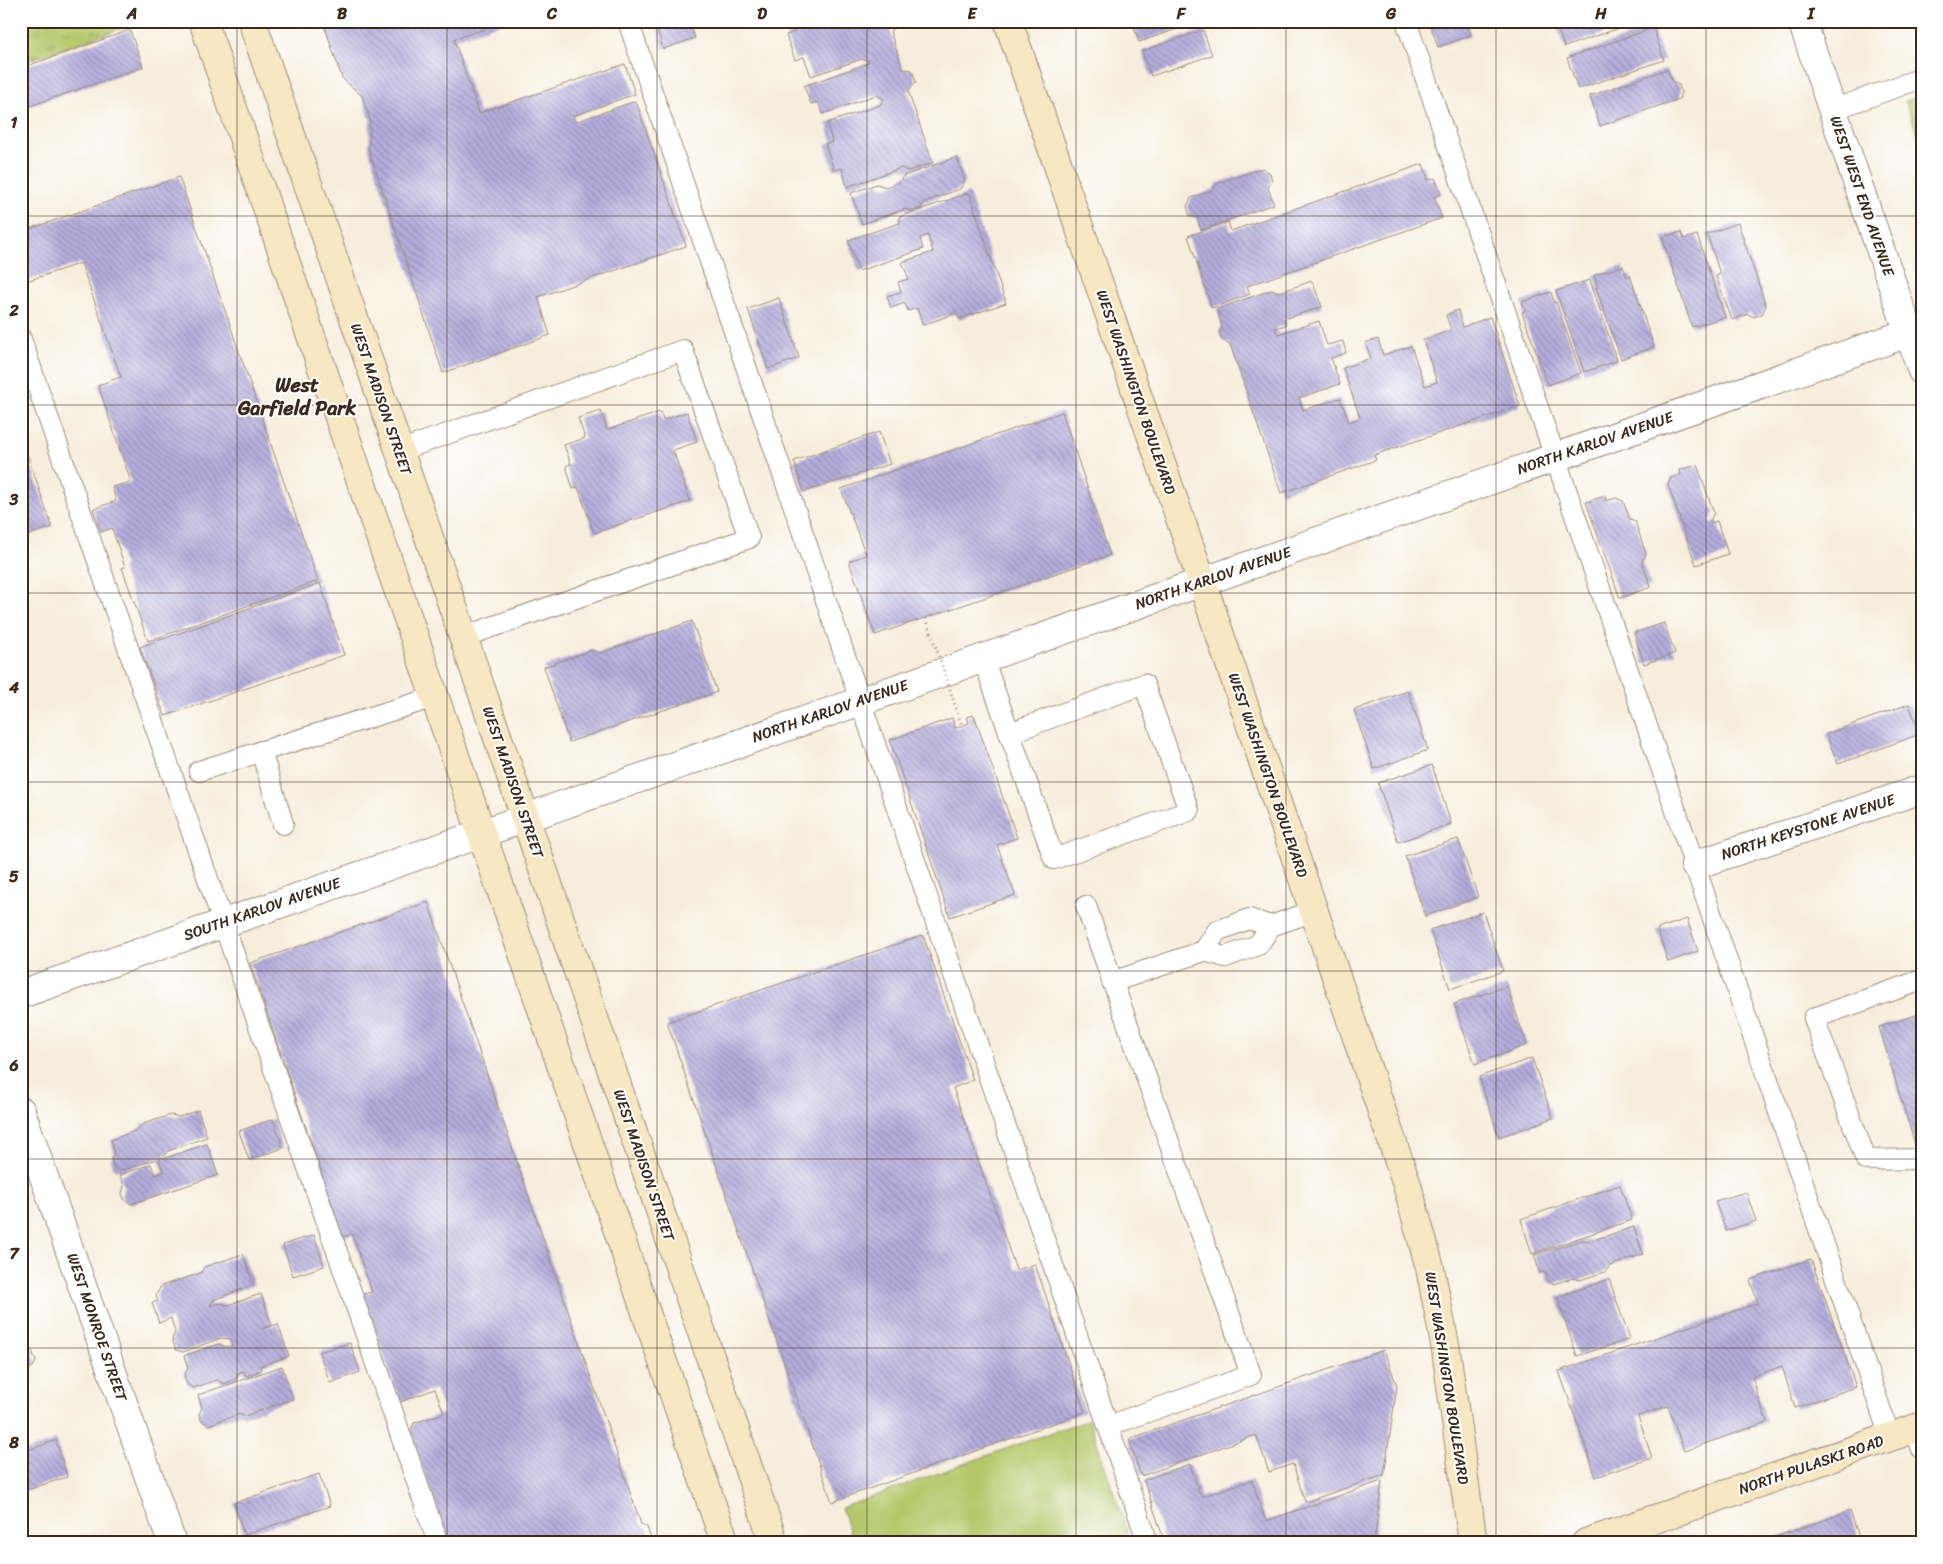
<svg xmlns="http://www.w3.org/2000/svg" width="1943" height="1564" viewBox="0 0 1943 1564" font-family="Sriracha,sans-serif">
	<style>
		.grass { fill: url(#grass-tufts); stroke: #787844 }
		.park { fill: url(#park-crowns); stroke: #787844 }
		.pitch { fill: #b5c76a; stroke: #787844 }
		.building { fill: url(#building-back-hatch) }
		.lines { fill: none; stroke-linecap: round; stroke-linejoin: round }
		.lane-casing { stroke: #998c7d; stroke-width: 22 }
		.street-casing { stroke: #998c7d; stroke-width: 30 }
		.secondary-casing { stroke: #998c7d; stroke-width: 30 }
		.lane { stroke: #fff; stroke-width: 20 }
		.street { stroke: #fff; stroke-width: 28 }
		.secondary { stroke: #f7e8c3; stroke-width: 28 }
		.path-bridge { stroke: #998c7d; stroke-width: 3; stroke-dasharray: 1 4; stroke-linecap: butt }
		.grid { fill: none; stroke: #3b2a1e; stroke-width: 1; stroke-opacity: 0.55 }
		.labels { text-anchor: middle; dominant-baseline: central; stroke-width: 4; stroke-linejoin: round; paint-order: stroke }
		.street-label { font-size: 15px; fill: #3b2a1e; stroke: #fff }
		.district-label { font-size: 20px; font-weight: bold; fill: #3b2a1e; stroke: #fff }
		.neatline { fill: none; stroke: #3b2a1e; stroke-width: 2 }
		.grid-label { font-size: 16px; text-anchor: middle; font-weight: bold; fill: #3b2a1e }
	</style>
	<defs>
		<pattern id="grass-tufts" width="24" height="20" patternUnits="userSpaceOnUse" patternTransform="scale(1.25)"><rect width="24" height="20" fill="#b5c76a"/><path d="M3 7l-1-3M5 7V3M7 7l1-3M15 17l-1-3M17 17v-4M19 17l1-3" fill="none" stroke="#94a257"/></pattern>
		<pattern id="park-crowns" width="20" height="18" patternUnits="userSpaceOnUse" patternTransform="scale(1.25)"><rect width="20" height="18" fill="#b5c76a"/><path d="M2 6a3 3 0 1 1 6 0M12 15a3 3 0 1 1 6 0" fill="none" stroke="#94a257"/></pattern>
		<pattern id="building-back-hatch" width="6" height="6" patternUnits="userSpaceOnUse" patternTransform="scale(1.25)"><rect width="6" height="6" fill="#b5addc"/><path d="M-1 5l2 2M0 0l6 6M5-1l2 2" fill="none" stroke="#948db2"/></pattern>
	</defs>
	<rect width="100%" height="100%" fill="#fff"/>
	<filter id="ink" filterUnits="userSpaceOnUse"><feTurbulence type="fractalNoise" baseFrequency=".02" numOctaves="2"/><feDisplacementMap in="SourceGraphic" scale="10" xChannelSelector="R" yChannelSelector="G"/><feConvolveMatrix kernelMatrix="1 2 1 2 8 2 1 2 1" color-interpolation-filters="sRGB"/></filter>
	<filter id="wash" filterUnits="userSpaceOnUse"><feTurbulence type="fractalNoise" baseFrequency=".0096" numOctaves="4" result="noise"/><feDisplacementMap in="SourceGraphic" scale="20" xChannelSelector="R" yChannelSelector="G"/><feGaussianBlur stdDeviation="1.12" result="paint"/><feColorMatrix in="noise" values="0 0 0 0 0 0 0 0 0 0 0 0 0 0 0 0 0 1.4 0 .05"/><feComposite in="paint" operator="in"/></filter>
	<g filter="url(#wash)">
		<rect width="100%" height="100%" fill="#f7eddc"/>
		<path class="grass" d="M21 21H126L128 26 21 63Z"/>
		<path class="park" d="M1922 95V146L1905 101Z"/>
		<path class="pitch" d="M1089 1419 1131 1543H854L841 1508Z"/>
		<g id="blocks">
			<g class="building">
				<path d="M323 21H503V23L454 39 479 113 625 64 635 94 573 116 575 122 636 101 686 246 538 297 550 335 443 373 369 150 370 119 362 96 342 78Z"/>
				<path d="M655 21H689L695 38 663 49Z"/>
				<path d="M792 21H892L894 28 890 31 903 69 912 70 916 82 908 91 933 163 908 171 901 168 847 187 842 168 834 170 825 144 832 142 827 123 880 105 884 99 876 95 823 114 818 102 811 104 804 86 866 64 869 61 862 59 811 76 804 57 795 60 786 35 795 32Z"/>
				<path d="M1132 21H1198V22L1139 42Z"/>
				<path d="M1429 21H1466L1471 35 1438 47Z"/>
				<path d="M1555 21H1637V22L1564 47Z"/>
				<path d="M1653 28 1664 60 1578 89 1567 58Z"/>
				<path d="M130 30 143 67 21 109V68Z"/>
				<path d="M1203 30 1212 55 1151 76 1142 51Z"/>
				<path d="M1667 69 1673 82 1679 85 1681 92 1679 99 1600 126 1590 96Z"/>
				<path d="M957 157 965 181 960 189 924 202 921 208 910 211 905 209 862 224 851 193 877 184 886 187 900 182 903 176Z"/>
				<path d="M1423 164 1428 180 1435 178 1441 194 1434 197 1442 218 1247 286 1250 294 1212 308 1188 236 1228 222 1231 231Z"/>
				<path d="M1262 168 1270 173 1272 181 1268 188 1274 204 1201 230 1197 218 1190 216 1187 206 1191 198 1212 190 1218 183Z"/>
				<path d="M179 177 318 581 148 641 122 568 125 567 112 528 101 532 93 509 116 501 112 487 131 482 98 385 121 377 81 263 21 283V232Z"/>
				<path d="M969 193 1006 303 959 319 956 313 923 325 917 308 908 311 905 303 891 308 887 296 901 292 898 282 909 279 902 262 933 252 928 235 920 238 923 249 859 271 848 240 900 223 899 217Z"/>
				<path d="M1738 223 1766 306 1762 314 1754 317 1748 314 1732 320 1716 276 1720 274 1707 234Z"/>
				<path d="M1681 232 1684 239 1697 235 1725 317 1692 327 1662 237Z"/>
				<path d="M1623 266 1627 277 1630 275 1654 347 1621 359 1596 288 1598 287 1594 275Z"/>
				<path d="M1590 280 1617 361 1584 372 1556 291Z"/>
				<path d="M1312 281 1322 307 1284 319 1286 325 1275 328 1278 334 1319 321 1327 345 1343 341 1346 353 1331 358 1340 384 1299 398 1303 410 1340 398 1349 422 1360 418 1343 368 1371 358 1365 343 1378 339 1383 355 1411 346 1425 386 1437 382 1423 340 1451 330 1446 315 1458 310 1463 327 1490 317 1520 406 1374 455 1376 460 1281 493 1230 344 1222 340 1219 332 1222 327 1217 309 1271 290 1280 292Z"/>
				<path d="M1551 292 1554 303 1556 302 1581 373 1548 385 1522 312 1525 311 1522 302Z"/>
				<path d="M779 298 799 358 768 369 748 309Z"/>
				<path d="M601 411 607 430 660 412 663 420 687 412 697 442 673 450 690 501 594 533 578 487 573 489 566 466 571 464 564 445 585 438 578 418Z"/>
				<path d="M1062 412 1110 555 875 635 849 561 866 555 841 489Z"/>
				<path d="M879 432 890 464 804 492 794 461Z"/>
				<path d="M21 436 52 527 21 538Z"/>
				<path d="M1697 465 1714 513 1711 519V523L1717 521 1728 554 1696 565 1668 485 1671 478 1681 474 1679 470Z"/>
				<path d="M1605 496 1606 501 1616 498 1623 501 1630 519 1635 521 1646 554 1642 562 1651 587 1620 598 1586 502Z"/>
				<path d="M320 583 344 655 165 716 140 647Z"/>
				<path d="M692 621 717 692 569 742 544 667 592 650 600 653Z"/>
				<path d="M1664 623 1675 653 1644 664 1634 633Z"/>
				<path d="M1408 691 1428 750 1374 769 1354 710Z"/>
				<path d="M1909 704 1920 734 1838 764 1826 734Z"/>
				<path d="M974 715 1017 838 997 845 1015 895 950 917 890 740 952 718 955 728 969 723 967 717Z"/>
				<path d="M1432 765 1451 824 1398 842 1378 783Z"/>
				<path d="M1458 839 1478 897 1425 916 1405 856Z"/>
				<path d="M428 902 641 1524 647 1527 651 1539 648 1543H448L410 1432 414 1423 444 1413 435 1389 400 1402 363 1294 372 1292 352 1234 343 1237 250 963Z"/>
				<path d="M1483 912 1503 971 1450 989 1430 930Z"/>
				<path d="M1687 919 1698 951 1668 962 1657 929Z"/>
				<path d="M923 935 973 1080 953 1088 966 1125 1016 1270 1035 1264 1085 1412 832 1502 667 1022Z"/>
				<path d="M1507 986 1527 1045 1475 1064 1454 1004Z"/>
				<path d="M1922 1013V1164H1921L1879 1027Z"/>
				<path d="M1532 1058 1553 1118 1499 1137 1479 1077Z"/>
				<path d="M198 1110 207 1137 168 1151 163 1157 120 1171 114 1169 111 1159 114 1153 111 1140 137 1130 143 1124 171 1115 179 1117Z"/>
				<path d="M273 1119 283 1148 249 1160 239 1131Z"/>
				<path d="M207 1144 218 1175 131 1204 125 1200 122 1194 124 1186 120 1175 151 1164 155 1175 164 1172 159 1160Z"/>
				<path d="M1620 1185 1632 1220 1532 1254 1521 1219Z"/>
				<path d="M1746 1192 1756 1221 1726 1231 1715 1201Z"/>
				<path d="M1634 1227 1643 1254 1610 1266 1605 1272 1580 1280 1573 1278 1553 1284 1548 1281 1545 1272 1540 1273 1534 1255 1582 1240 1590 1241Z"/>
				<path d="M314 1235 324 1266 293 1276 283 1245Z"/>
				<path d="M243 1254 254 1285 213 1300 210 1306 219 1303 228 1305 261 1294 272 1325 262 1329 278 1324 289 1356 260 1366 262 1370 246 1376 244 1371 240 1372 236 1379 224 1384 217 1380 193 1388 187 1384 184 1375 188 1368 184 1356 219 1344 226 1347 233 1345 230 1339 221 1338 183 1352 176 1350 172 1339 175 1332 171 1318 159 1323 152 1303 158 1301 156 1295 161 1286 201 1273 204 1267Z"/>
				<path d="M1811 1259 1856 1387 1795 1408 1782 1366 1752 1377 1767 1422 1684 1451 1668 1406 1638 1416 1652 1458 1596 1477 1559 1371 1758 1303 1750 1280Z"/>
				<path d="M1609 1279 1630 1339 1577 1356 1557 1297Z"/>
				<path d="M21 1340 24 1347 32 1351 36 1361 33 1367 21 1372Z"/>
				<path d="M350 1343 360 1372 330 1383 319 1352Z"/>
				<path d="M1384 1350 1397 1386 1384 1475 1305 1502 1293 1464 1269 1472 1256 1435 1141 1476 1129 1439Z"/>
				<path d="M282 1366 293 1399 245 1416 239 1414 208 1425 201 1420 199 1414 202 1408 198 1395Z"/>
				<path d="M56 1440 67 1477 21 1492V1453Z"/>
				<path d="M1190 1464 1201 1497 1252 1480 1266 1521 1382 1481 1374 1543H1165L1144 1480Z"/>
				<path d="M319 1474 330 1506 244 1535 234 1503Z"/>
				<path d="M1850 1511 1861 1543H1777L1775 1537Z"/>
			</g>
		</g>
	</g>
	<g filter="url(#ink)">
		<use href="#blocks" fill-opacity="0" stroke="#998c7d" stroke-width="1"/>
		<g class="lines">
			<defs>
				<g id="lane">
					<path d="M628 21 1148 1543"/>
					<path d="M1406 21 1890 1437"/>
					<path d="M1832 110 1922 78"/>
					<path d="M21 339 438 1543"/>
					<path d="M399 451 683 350 749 538 463 637"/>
					<path d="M983 658 1054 859 1189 811 1144 684 1009 733"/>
					<path d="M261 751 283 824"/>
					<path d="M199 771 435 697"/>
					<path d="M1086 906 1251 1375 1108 1426"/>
					<path d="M1271 926 1258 945 1225 957 1204 951 1217 931 1249 919 1271 926 1314 911"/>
					<path d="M1112 982 1204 951"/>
					<path d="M1920 1159 1866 1160 1814 1018 1922 980"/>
					<path d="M1915 1429 1922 1449"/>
				</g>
				<g id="street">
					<path d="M1802 21 1922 371"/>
					<path d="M1695 865 1922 789"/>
					<path d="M21 994 1202 582 1922 328"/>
					<path d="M21 1111 172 1543"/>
				</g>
				<g id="secondary">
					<path d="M203 21 725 1543"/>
					<path d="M252 21 774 1543"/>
					<path d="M1008 21 1202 582 1407 1185 1430 1268 1446 1350 1473 1543"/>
					<path d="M1586 1543 1922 1426"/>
				</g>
			</defs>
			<use href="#lane" class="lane-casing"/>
			<use href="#street" class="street-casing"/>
			<use href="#secondary" class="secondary-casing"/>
			<use href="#lane" class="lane"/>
			<use href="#street" class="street"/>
			<use href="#secondary" class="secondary"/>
			<path class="path-bridge" d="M926 618 962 726"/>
		</g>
	</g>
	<path class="grid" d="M237 21V1543M447 21V1543M657 21V1543M867 21V1543M1076 21V1543M1286 21V1543M1496 21V1543M1706 21V1543M21 216H1922M21 405H1922M21 593H1922M21 782H1922M21 971H1922M21 1159H1922M21 1348H1922"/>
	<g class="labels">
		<g class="street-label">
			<text transform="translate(1862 196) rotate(71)">WEST WEST END AVENUE</text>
			<text transform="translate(1136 392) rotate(71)">WEST WASHINGTON BOULEVARD</text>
			<text transform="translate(381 399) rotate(71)">WEST MADISON STREET</text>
			<text transform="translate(1595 443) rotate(-19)">NORTH KARLOV AVENUE</text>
			<text transform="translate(1213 578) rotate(-19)">NORTH KARLOV AVENUE</text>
			<text transform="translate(830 711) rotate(-19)">NORTH KARLOV AVENUE</text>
			<text transform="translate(1268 775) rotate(71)">WEST WASHINGTON BOULEVARD</text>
			<text transform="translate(513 782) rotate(71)">WEST MADISON STREET</text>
			<text transform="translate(1808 827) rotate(-18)">NORTH KEYSTONE AVENUE</text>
			<text transform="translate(262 909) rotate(-19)">SOUTH KARLOV AVENUE</text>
			<text transform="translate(644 1165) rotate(71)">WEST MADISON STREET</text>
			<text transform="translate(97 1327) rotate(71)">WEST MONROE STREET</text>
			<text transform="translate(1447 1378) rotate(81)">WEST WASHINGTON BOULEVARD</text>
			<text transform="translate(1811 1465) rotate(-19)">NORTH PULASKI ROAD</text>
		</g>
		<g class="district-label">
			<text x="297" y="385">West<tspan x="297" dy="23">Garfield Park</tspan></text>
		</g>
	</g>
	<rect width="1943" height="1564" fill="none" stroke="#fff" stroke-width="55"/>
	<rect x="28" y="28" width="1888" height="1508" class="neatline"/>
	<g class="grid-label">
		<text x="132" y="19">A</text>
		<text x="342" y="19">B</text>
		<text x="552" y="19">C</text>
		<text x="762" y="19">D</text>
		<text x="972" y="19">E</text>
		<text x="1181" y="19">F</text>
		<text x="1391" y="19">G</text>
		<text x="1601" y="19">H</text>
		<text x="1811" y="19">I</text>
		<text x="14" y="128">1</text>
		<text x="14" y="316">2</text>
		<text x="14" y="505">3</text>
		<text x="14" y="693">4</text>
		<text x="14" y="882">5</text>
		<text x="14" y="1071">6</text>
		<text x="14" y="1259">7</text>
		<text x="14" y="1448">8</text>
	</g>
</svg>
